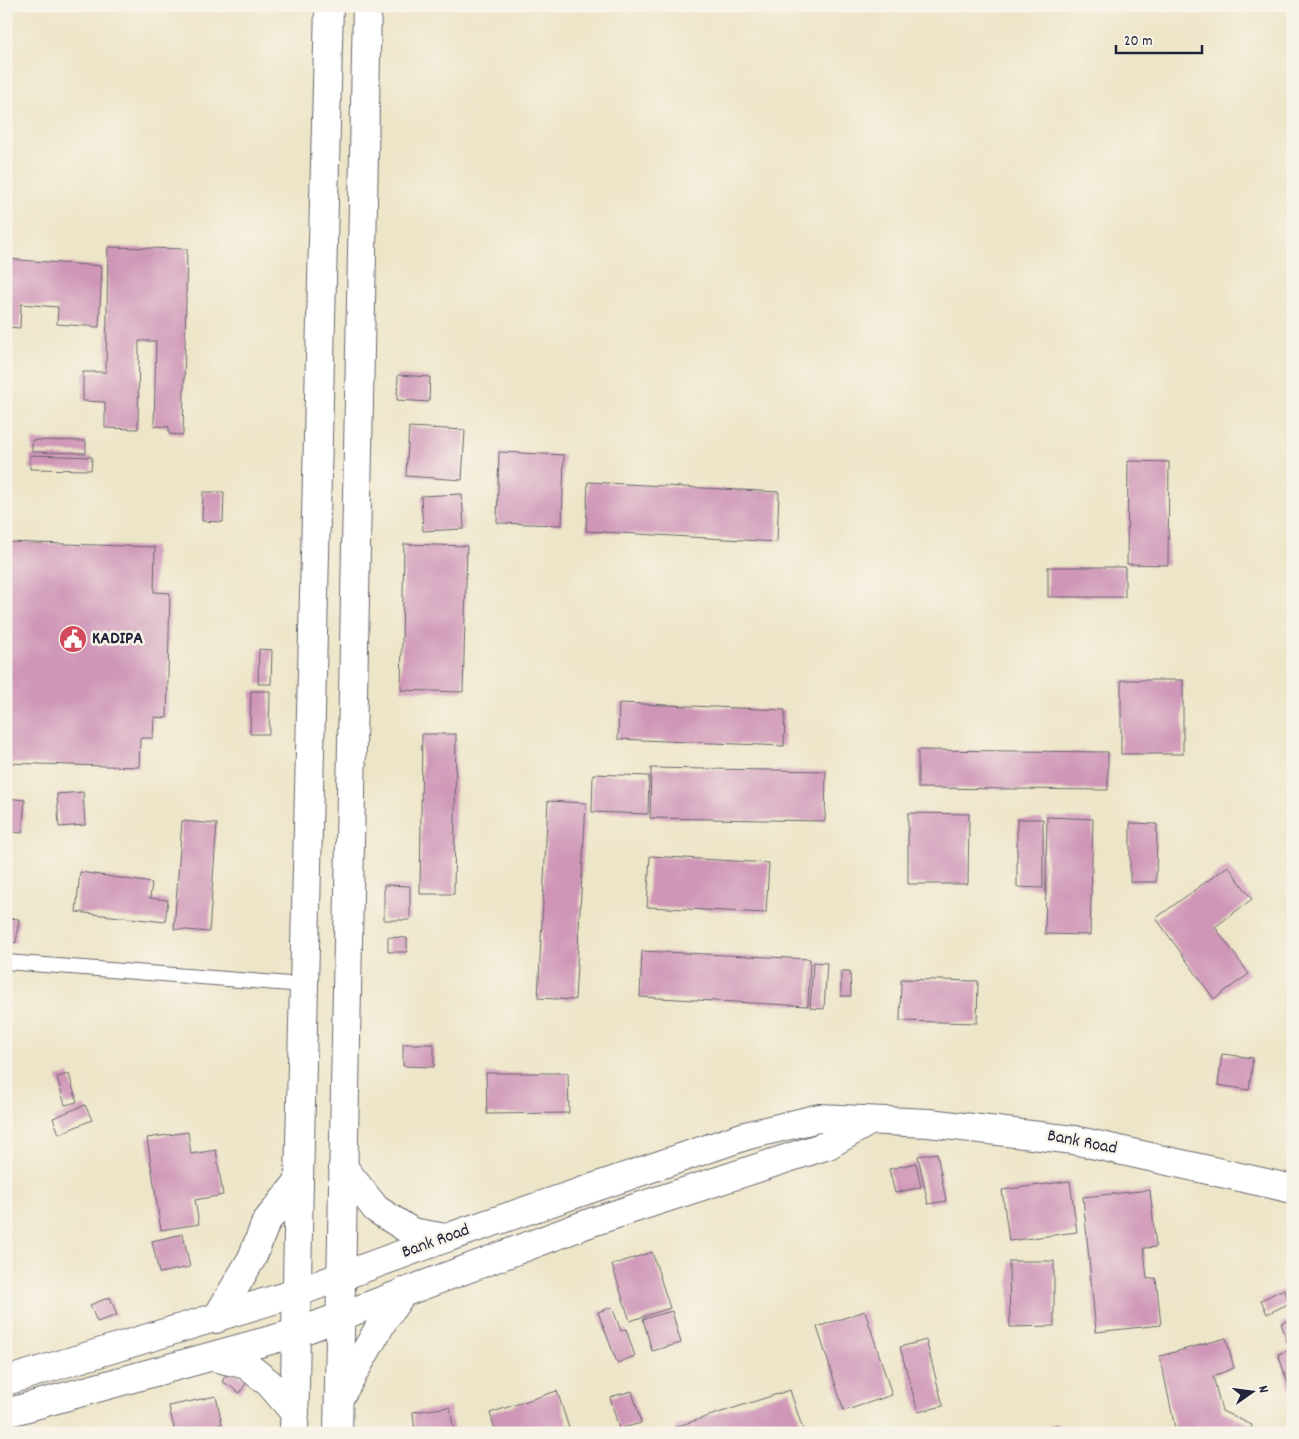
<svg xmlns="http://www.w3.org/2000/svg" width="1299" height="1439" viewBox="0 0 1299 1439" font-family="Dekko,sans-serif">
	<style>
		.building { fill: #cf96b7 }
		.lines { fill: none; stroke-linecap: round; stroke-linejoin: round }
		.service-casing { stroke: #69666c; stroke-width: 16 }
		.minor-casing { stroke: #69666c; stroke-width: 30 }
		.tertiary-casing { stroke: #69666c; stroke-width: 30 }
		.service { stroke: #fff; stroke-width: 14 }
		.minor { stroke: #fff; stroke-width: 28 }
		.tertiary { stroke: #fff; stroke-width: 28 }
		.labels { text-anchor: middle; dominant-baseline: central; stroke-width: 5; stroke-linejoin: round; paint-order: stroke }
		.poi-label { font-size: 18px; font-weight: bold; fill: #22223b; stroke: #f7f3e8; text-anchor: start }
		.street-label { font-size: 18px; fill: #22223b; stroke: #f7f3e8 }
	</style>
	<rect width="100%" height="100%" fill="#f7f3e8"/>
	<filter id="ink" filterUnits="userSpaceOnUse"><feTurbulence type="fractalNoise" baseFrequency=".02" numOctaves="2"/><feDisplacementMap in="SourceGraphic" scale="10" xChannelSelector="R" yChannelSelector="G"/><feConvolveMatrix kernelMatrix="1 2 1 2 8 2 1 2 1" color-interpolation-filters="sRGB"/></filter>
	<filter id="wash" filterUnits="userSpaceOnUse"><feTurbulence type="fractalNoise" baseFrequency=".0096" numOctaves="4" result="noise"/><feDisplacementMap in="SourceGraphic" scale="20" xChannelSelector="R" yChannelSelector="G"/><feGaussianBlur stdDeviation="1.12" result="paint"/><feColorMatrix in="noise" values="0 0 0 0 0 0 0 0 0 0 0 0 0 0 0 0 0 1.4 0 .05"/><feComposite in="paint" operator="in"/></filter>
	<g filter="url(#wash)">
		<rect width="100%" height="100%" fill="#ede5c7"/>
		<g id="blocks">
			<g class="building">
				<path d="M108 247 187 249 183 435 169 434V427L154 426 156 341H139L138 429 105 428V402L83 401V372H106Z"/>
				<path d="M6 259 102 266 99 327 57 324 58 307 21 304 20 328 6 327Z"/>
				<path d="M398 375 430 377 429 402 397 400Z"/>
				<path d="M409 427 465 430 462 480 406 476Z"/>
				<path d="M32 440 86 441V453L32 452Z"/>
				<path d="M499 452 564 455 562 525 497 523Z"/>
				<path d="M30 455 92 457 91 470 30 469Z"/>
				<path d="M1128 461 1169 462 1168 565 1127 564Z"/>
				<path d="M588 482 779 492 777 542 586 531Z"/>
				<path d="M203 492H224L223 522 202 521Z"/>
				<path d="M462 494 464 529 423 531 421 496Z"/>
				<path d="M6 542 155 547 154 592 170 593 167 718 154 717 153 738H140L139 767 6 763Z"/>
				<path d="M404 544 467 546 463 692 401 690Z"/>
				<rect x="1048" y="567" width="77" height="30"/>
				<path d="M259 649 272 650 271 684H258Z"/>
				<rect x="1121" y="680" width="62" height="74"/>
				<path d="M251 691H270L269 734H250Z"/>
				<path d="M619 703 785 710 784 746 618 739Z"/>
				<path d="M422 734H456L454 894H420Z"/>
				<path d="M918 750 1108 752V790L918 788Z"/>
				<path d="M651 768 826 771 825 821 650 818Z"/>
				<path d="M593 774 649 776 648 814 592 812Z"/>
				<path d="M83 792 85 825 59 827 57 794Z"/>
				<path d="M6 798 25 800 22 833 6 831Z"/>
				<path d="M548 801 586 803 575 1000 538 998Z"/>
				<path d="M908 813 969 814 968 884H908Z"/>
				<path d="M1047 817 1093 819 1090 935 1045 934Z"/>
				<path d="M1017 819H1043V888L1017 887Z"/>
				<path d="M182 821 217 824 209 932 174 929Z"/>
				<path d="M1130 823 1157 824 1156 882H1130Z"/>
				<path d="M650 856 769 863 766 913 647 907Z"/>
				<path d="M1228 866 1252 899 1215 927 1249 974 1214 999 1156 918Z"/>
				<path d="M80 872 152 883 150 898 168 900 165 922 76 912Z"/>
				<path d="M384 885 410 886V920H384Z"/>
				<path d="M6 918 19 919 16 943 6 942Z"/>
				<path d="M388 937 407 938V952H388Z"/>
				<path d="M642 951 810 959 808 1006 640 997Z"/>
				<path d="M813 962 827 963 824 1009 810 1008Z"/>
				<path d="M841 971H850L851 996H841Z"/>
				<path d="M901 979 978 981 977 1023 900 1021Z"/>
				<path d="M403 1044H434V1067L403 1066Z"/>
				<path d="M1222 1054 1253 1058 1249 1090 1218 1085Z"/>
				<path d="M486 1073H568L569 1113 487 1114Z"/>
				<path d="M69 1074 77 1102 65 1105 57 1077Z"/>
				<path d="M85 1105 92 1120 59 1134 53 1118Z"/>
				<path d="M188 1132 191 1154 216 1150 223 1195 195 1200 199 1224 161 1230 147 1138Z"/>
				<path d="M937 1153 946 1201 928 1204 918 1156Z"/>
				<path d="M916 1163 921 1187 895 1193 889 1169Z"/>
				<path d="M1070 1181 1077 1232 1009 1241 1002 1190Z"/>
				<path d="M1150 1190 1156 1247 1144 1248 1147 1279 1156 1278 1161 1325 1096 1332 1083 1197Z"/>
				<path d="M183 1234 190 1267 159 1273 152 1241Z"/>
				<path d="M652 1252 670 1308 630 1321 612 1265Z"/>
				<path d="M1009 1261H1054V1326L1010 1327Z"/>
				<path d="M1284 1289 1290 1303 1267 1314 1261 1300Z"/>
				<path d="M110 1297 117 1315 97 1322 90 1305Z"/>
				<path d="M612 1307 621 1331 626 1329 635 1356 617 1363 598 1312Z"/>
				<path d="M672 1311 681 1343 652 1351 643 1319Z"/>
				<path d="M865 1311 892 1395 844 1411 817 1327Z"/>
				<path d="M1293 1319V1396H1292L1278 1354 1290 1350 1281 1323Z"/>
				<path d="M1226 1338 1234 1368 1213 1376 1222 1411 1252 1425 1249 1433H1176L1160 1356Z"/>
				<path d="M926 1340 943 1406 918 1412 900 1347Z"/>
				<path d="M229 1370 247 1381 240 1393 222 1381Z"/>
				<path d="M790 1390 804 1433H676L675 1427Z"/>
				<path d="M557 1391 569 1428 555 1433H496L490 1413Z"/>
				<path d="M632 1391 641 1423 619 1429 610 1397Z"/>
				<path d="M216 1396 222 1424 175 1433 169 1406Z"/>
				<path d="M450 1407 454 1433H415L413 1412Z"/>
				<path d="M1058 1424 1061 1433H1036L1035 1430Z"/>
			</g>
		</g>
	</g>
	<g filter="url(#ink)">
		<use href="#blocks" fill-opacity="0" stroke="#69666c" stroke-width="1"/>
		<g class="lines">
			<defs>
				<path id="service" d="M6 962 304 985"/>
				<g id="minor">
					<path d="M296 1293 446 1238 745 1136 819 1118 929 1123 1074 1140 1293 1189"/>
					<path d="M296 1333 592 1222 828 1145 868 1122"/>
				</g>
				<g id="tertiary">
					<path d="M343 1167 376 1209 412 1232 446 1238"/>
					<path d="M216 1319 252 1258 266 1222 299 1181"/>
					<path d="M213 1357 246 1365 269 1383 295 1413"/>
					<path d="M6 1381 296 1293"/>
					<path d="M342 1393 383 1321 403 1292"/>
					<path d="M6 1413 296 1333"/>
					<path d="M294 1433 299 1181 329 6"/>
					<path d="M338 1433 367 6"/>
				</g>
			</defs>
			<use href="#service" class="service-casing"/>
			<use href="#minor" class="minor-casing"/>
			<use href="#tertiary" class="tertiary-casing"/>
			<use href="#service" class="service"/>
			<use href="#minor" class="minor"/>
			<use href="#tertiary" class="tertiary"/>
		</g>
	</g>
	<defs>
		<symbol id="civic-disc" viewBox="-11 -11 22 22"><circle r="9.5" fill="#d1495b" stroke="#f7f3e8"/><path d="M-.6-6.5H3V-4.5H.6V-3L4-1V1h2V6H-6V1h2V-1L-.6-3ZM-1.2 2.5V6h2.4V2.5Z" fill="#fff"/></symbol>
	</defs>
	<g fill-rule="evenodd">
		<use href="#civic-disc" x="57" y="623" width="32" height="32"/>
	</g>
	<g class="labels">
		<g class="poi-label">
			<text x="92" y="639">KADIPA</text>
		</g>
		<g class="street-label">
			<text transform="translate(1082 1143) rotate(11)">Bank Road</text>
			<text transform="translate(436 1242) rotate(-20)">Bank Road</text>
		</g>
	</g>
	<rect width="1299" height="1439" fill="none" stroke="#f7f3e8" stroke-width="25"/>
	<g transform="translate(1252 1392) rotate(76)" stroke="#f7f3e8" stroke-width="4" paint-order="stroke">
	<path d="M0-4L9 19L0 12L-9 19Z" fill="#22223b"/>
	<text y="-8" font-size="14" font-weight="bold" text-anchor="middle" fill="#22223b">N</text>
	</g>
	<path d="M1116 45v8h86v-8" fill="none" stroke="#22223b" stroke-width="2.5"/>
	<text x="1124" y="45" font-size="15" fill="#22223b" stroke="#f7f3e8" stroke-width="4" paint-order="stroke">20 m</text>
</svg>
